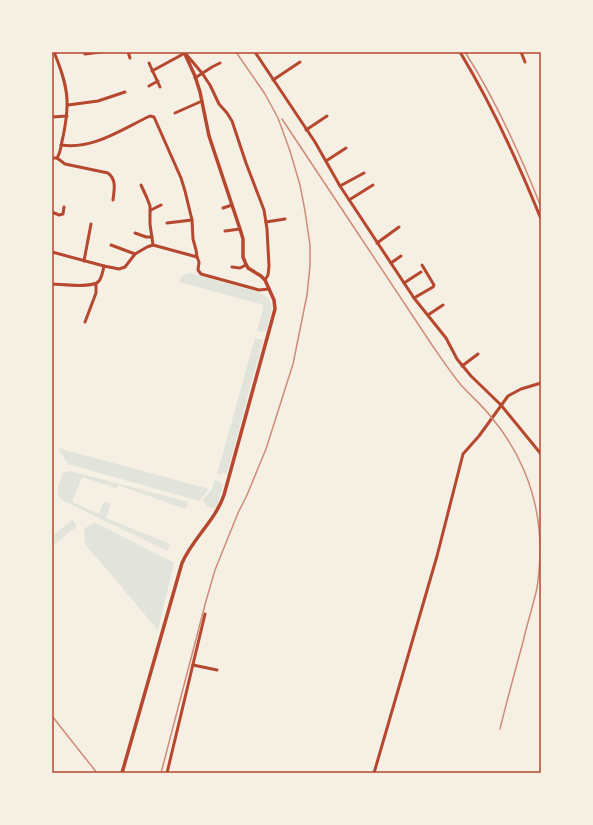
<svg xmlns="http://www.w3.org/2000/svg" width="593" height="825" viewBox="0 0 593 825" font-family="Rubik,sans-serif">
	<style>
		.green { fill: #e2e4dc }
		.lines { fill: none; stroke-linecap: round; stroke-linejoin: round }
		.minor { stroke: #b5482f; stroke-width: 3 }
		.tertiary { stroke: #b5482f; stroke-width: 3.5 }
		.rail { stroke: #cf8b77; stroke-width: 1.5 }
		.neatline { fill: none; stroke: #b5482f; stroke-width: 1.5 }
	</style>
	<rect width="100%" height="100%" fill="#f6efe4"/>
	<g class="green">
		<path d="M190 273 258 292C279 300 270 316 266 332L257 331 264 305 179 282C182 276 183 274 190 273Z"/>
		<path d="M255 338 263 340 227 473 217 474Z"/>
		<path d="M58 448 209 489 199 501 68 464Z"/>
		<path d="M70 471 189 502 185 509 118 485 116 488 82 477 72 502 99 514 104 501 111 504 106 518 170 544 167 551 62 500C53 492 60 484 63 474L65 472Z"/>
		<path d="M215 479 223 485 217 506 215 508C209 509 206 505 202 500L212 490Z"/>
		<path d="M72 520 77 526 52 547V537Z"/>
		<path d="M94 522 174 563 158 630 85 544 84 529Z"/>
	</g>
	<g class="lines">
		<g class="minor">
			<path d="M128 52 130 58"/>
			<path d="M255 52 315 142 340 186 414 298 446 338 457 359 471 376 501 405 541 454"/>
			<path d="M460 52C492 105 518 162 541 219"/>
			<path d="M521 52 525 62"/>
			<path d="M85 54 101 52"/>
			<path d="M149 63 160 87"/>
			<path d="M152 71 185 53 202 73 210 85 219 104 227 113 232 121 246 163 264 210 267 229 269 266 268 275 265 280"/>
			<path d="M195 78 212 67 220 63"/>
			<path d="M273 80 300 62"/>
			<path d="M149 86 158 81"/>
			<path d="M68 105 98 101 125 92"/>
			<path d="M175 113 202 101"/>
			<path d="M52 117 67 116"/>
			<path d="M306 130 327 116"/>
			<path d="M61 145C93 150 122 129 150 116L154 117 181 178 185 191 192 220 193 239 196 250 197 257"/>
			<path d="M52 158H57C61 152 61 144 63 137 65 127 67 117 67 106 68 88 61 69 54 52"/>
			<path d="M57 158 65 164 108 173C117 180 114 190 113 200"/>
			<path d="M326 161 346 148"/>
			<path d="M141 185 147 198 150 206V224L153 245"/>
			<path d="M340 186 364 173"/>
			<path d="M349 200 373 185"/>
			<path d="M223 208 232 205"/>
			<path d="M151 210 161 205"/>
			<path d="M52 212 59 215 63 214 64 207"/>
			<path d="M266 222 285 219"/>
			<path d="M167 223 192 220"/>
			<path d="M225 231 240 229"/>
			<path d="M135 233 146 237H152"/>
			<path d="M377 243 399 227"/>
			<path d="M111 245 135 254"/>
			<path d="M52 252 104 266 119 269 125 267 135 254 147 247 153 245 197 257 199 262 198 270 201 274 259 290 269 289"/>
			<path d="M84 261 91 224"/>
			<path d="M391 263 401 256"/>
			<path d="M232 267 240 268 246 265"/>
			<path d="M404 283 421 272"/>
			<path d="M52 284C61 284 93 289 99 281 102 277 103 271 104 266"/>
			<path d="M414 298 433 287 434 285 422 265"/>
			<path d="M428 315 443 305"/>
			<path d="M85 322 96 293V284"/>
			<path d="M462 366 478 354"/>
			<path d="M193 665 217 670"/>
			<path d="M167 773 200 635 205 614"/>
			<path d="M374 773 437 556 463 454 479 436 508 396 521 389 541 383"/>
		</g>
		<path class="tertiary" d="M122 773 182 563C193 538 215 521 224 495L275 309 274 300 265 280 261 276 248 268 245 262 243 257V239L240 229 209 136 200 92 195 76 184 52"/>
		<g class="rail">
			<path d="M465 52C496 100 520 154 541 207"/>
			<path d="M282 119C333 195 383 272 434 348 443 361 451 373 461 385 471 396 483 406 492 418 518 449 535 488 539 529 541 548 540 568 537 588 533 606 527 624 523 642 515 671 507 700 500 729"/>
			<path d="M52 716 97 773"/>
			<path d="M161 773 206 601 215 570 238 513 247 495 266 449 293 364 307 295 310 266V245L305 211 300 185 290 151 278 118 265 94 236 52"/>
		</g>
	</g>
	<rect width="593" height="825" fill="none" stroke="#f6efe4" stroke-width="106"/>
	<rect x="53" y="53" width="487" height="719" class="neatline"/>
</svg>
